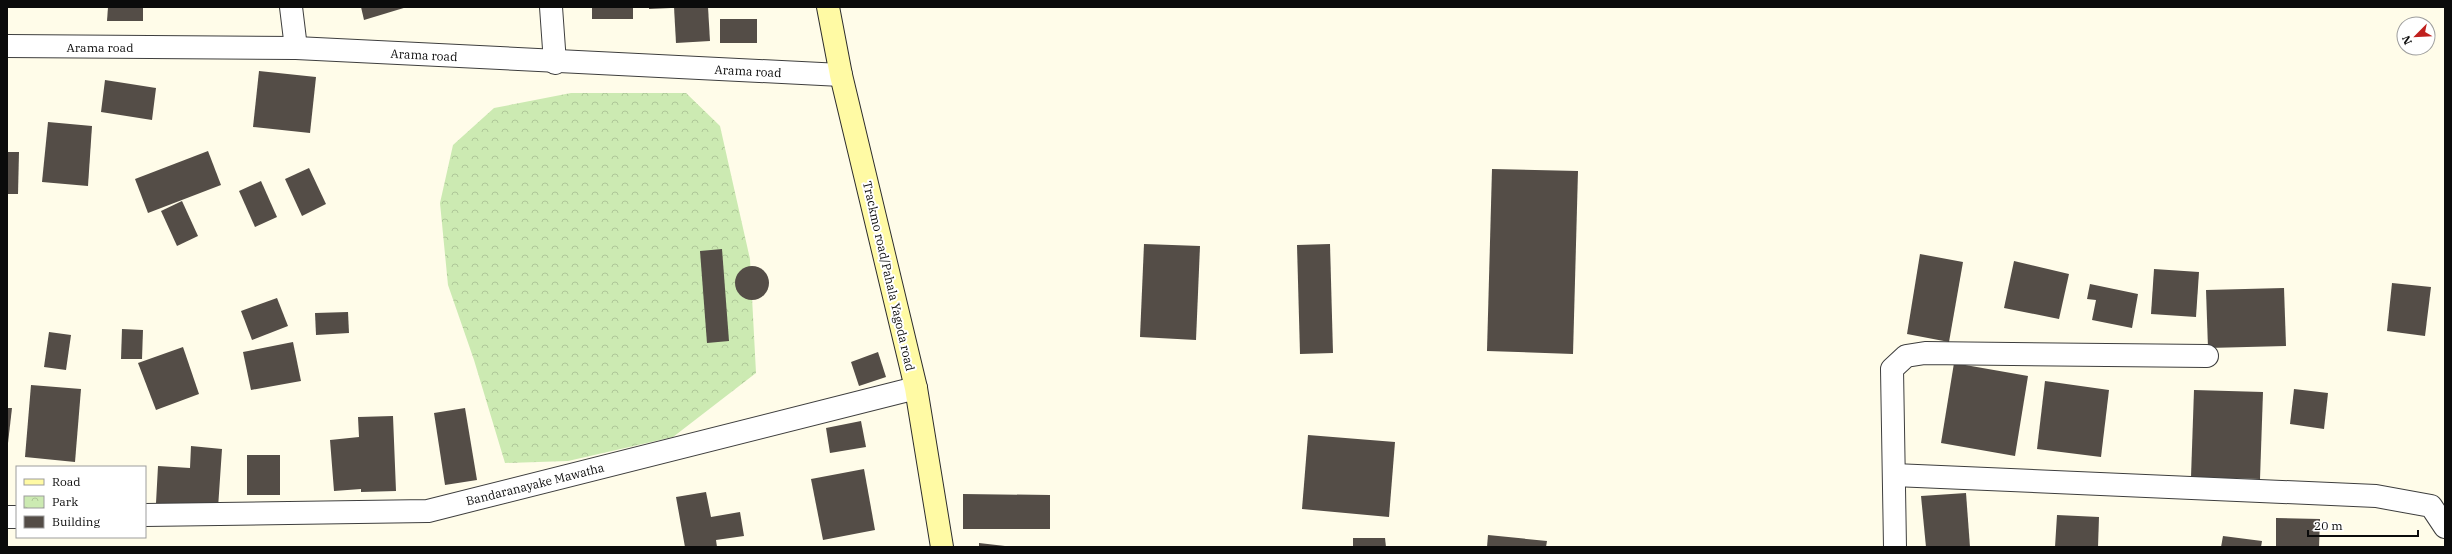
<svg xmlns="http://www.w3.org/2000/svg" width="2452" height="554" viewBox="0 0 2452 554" font-family="'IBM Plex Serif',serif">
	<style>
		.park { fill: url(#park-crowns) }
		.building { fill: #544d47 }
		.lines { fill: none; stroke-linecap: round; stroke-linejoin: round }
		.street-casing { stroke: #3e3e3e; stroke-width: 24 }
		.secondary-casing { stroke: #2d2d2d; stroke-width: 24 }
		.street { stroke: #fff; stroke-width: 22 }
		.secondary { stroke: #fffaa4; stroke-width: 22 }
		.labels { text-anchor: middle; dominant-baseline: central; stroke-width: 4; stroke-linejoin: round; paint-order: stroke }
		.street-label { font-size: 12px; fill: #0b0b0b; stroke: #fff }
	</style>
	<defs>
		<pattern id="park-crowns" width="20" height="18" patternUnits="userSpaceOnUse"><rect width="20" height="18" fill="#cceab2"/><path d="M2 6a3 3 0 1 1 6 0M12 15a3 3 0 1 1 6 0" fill="none" stroke="#aec798"/></pattern>
	</defs>
	<rect width="100%" height="100%" fill="#fffce9"/>
	<path class="park" d="M571 93H686L720 126 750 259 756 373 673 437 568 461 505 463 474 360 448 285 440 203 453 145 494 108Z"/>
	<g class="building">
		<path d="M108 7H143V21H107Z"/>
		<path d="M361 7H407L364 20Z"/>
		<rect x="592" y="7" width="41" height="12"/>
		<path d="M649 7H671V8L649 9Z"/>
		<path d="M674 7H708L710 41 676 43Z"/>
		<rect x="720" y="19" width="37" height="24"/>
		<path d="M259 71 316 77 310 133 253 127Z"/>
		<path d="M105 80 156 88 152 120 101 112Z"/>
		<path d="M48 122 92 126 88 186 42 182Z"/>
		<path d="M208 151 221 185 148 213 135 179Z"/>
		<path d="M7 152H19L18 194H7Z"/>
		<path d="M309 168 326 204 302 216 285 179Z"/>
		<path d="M1492 169 1578 171 1573 354 1487 351Z"/>
		<path d="M261 181 277 217 255 227 239 191Z"/>
		<path d="M182 201 198 236 177 246 161 211Z"/>
		<path d="M1144 244 1200 246 1196 340 1140 337Z"/>
		<path d="M1330 244 1333 353 1300 354 1297 245Z"/>
		<path d="M722 249 729 341 707 343 700 251Z"/>
		<path d="M1920 254 1963 262 1949 342 1907 334Z"/>
		<path d="M2014 261 2069 274 2059 319 2004 308Z"/>
		<circle cx="752" cy="283" r="17"/>
		<path d="M2154 269 2199 272 2196 317 2151 314Z"/>
		<path d="M2392 283 2431 287 2425 336 2387 331Z"/>
		<path d="M2090 284 2138 294 2132 328 2092 320 2096 300 2087 299Z"/>
		<path d="M2284 288 2286 346 2208 348 2206 290Z"/>
		<path d="M277 298 288 326 252 340 241 311Z"/>
		<path d="M348 312 349 333 316 335 315 313Z"/>
		<path d="M122 329 143 330 142 359H121Z"/>
		<path d="M49 332 71 335 66 370 44 367Z"/>
		<path d="M293 342 301 381 251 390 243 352Z"/>
		<path d="M183 347 199 394 156 410 138 363Z"/>
		<path d="M878 352 886 377 859 386 851 362Z"/>
		<path d="M1954 363 2028 376 2015 456 1941 443Z"/>
		<path d="M2045 381 2109 390 2101 457 2037 449Z"/>
		<path d="M31 385 81 389 75 462 25 457Z"/>
		<path d="M2294 389 2328 393 2324 429 2290 424Z"/>
		<path d="M2194 390 2263 392 2260 479 2191 477Z"/>
		<path d="M7 408H12L8 443H7Z"/>
		<path d="M465 408 477 480 445 485 434 413Z"/>
		<path d="M393 416 396 491 361 492V489L334 491 330 440 359 437 358 417Z"/>
		<path d="M861 421 866 447 830 453 826 428Z"/>
		<path d="M1308 435 1395 442 1389 517 1302 509Z"/>
		<path d="M191 446 222 449 218 508 156 503 158 466 190 468Z"/>
		<rect x="247" y="455" width="33" height="40"/>
		<path d="M864 469 875 530 823 540 811 479Z"/>
		<path d="M706 492 711 517 740 512 744 536 716 540 717 547H685L676 497Z"/>
		<path d="M1966 493 1970 547H1926L1921 496Z"/>
		<path d="M963 494 1050 495V529H963Z"/>
		<path d="M2057 515 2099 517 2098 547H2055Z"/>
		<path d="M2276 518 2320 519 2319 547H2276Z"/>
		<path d="M1488 535 1547 541 1546 547H1487Z"/>
		<path d="M2223 536 2262 541 2261 547H2221Z"/>
		<path d="M1353 538H1385L1386 547H1353Z"/>
		<path d="M979 543 1005 546V547H979Z"/>
	</g>
	<g class="lines">
		<defs>
			<g id="street">
				<path d="M291 7 296 48"/>
				<path d="M551 7 555 63"/>
				<path d="M7 46 296 48 841 75"/>
				<path d="M1894 475 2376 496 2431 506 2445 527"/>
				<path d="M145 515 428 511 916 388"/>
				<path d="M7 517H17"/>
				<path d="M1895 547 1892 369 1906 356 1925 353 2207 356"/>
			</g>
			<path id="secondary" d="M828 7 841 75 916 388 942 547"/>
		</defs>
		<use href="#street" class="street-casing"/>
		<use href="#secondary" class="secondary-casing"/>
		<use href="#street" class="street"/>
		<use href="#secondary" class="secondary"/>
	</g>
	<g class="labels">
		<g class="street-label">
			<text x="100" y="47">Arama road</text>
			<text transform="translate(424 55) rotate(3)">Arama road</text>
			<text transform="translate(748 71) rotate(3)">Arama road</text>
			<text transform="translate(889 276) rotate(77)">Trackmo road/Pahala Yagoda road</text>
			<text transform="translate(535 484) rotate(-14)">Bandaranayake Mawatha</text>
		</g>
	</g>
	<rect width="2452" height="554" fill="none" stroke="#0b0b0b" stroke-width="16"/>
	<rect x="16" y="466" width="130" height="72" fill="#ffffff" stroke="#9d9d9d"/>
	<rect x="24" y="479" width="20" height="6" fill="#fffaa4" stroke="#9d9d9d"/>
	<text x="52" y="486" font-size="12" fill="#0b0b0b">Road</text>
	<rect x="24" y="496" width="20" height="12" fill="url(#park-crowns)" stroke="#9d9d9d"/>
	<text x="52" y="506" font-size="12" fill="#0b0b0b">Park</text>
	<rect x="24" y="516" width="20" height="12" fill="#544d47" stroke="#9d9d9d"/>
	<text x="52" y="526" font-size="12" fill="#0b0b0b">Building</text>
	<g transform="translate(2416 36) rotate(246)"><circle r="19" fill="#ffffff" stroke="#9d9d9d"/>
	<path d="M0-3L7 15L0 10L-7 15Z" fill="#c0201e"/>
	<text y="-6" font-size="11" font-weight="bold" text-anchor="middle" fill="#0b0b0b">N</text>
	</g>
	<path d="M2308 530v6h110v-6" fill="none" stroke="#0b0b0b" stroke-width="2"/>
	<text x="2314" y="530" font-size="12" fill="#0b0b0b" stroke="#ffffff" stroke-width="3" paint-order="stroke">20 m</text>
</svg>
